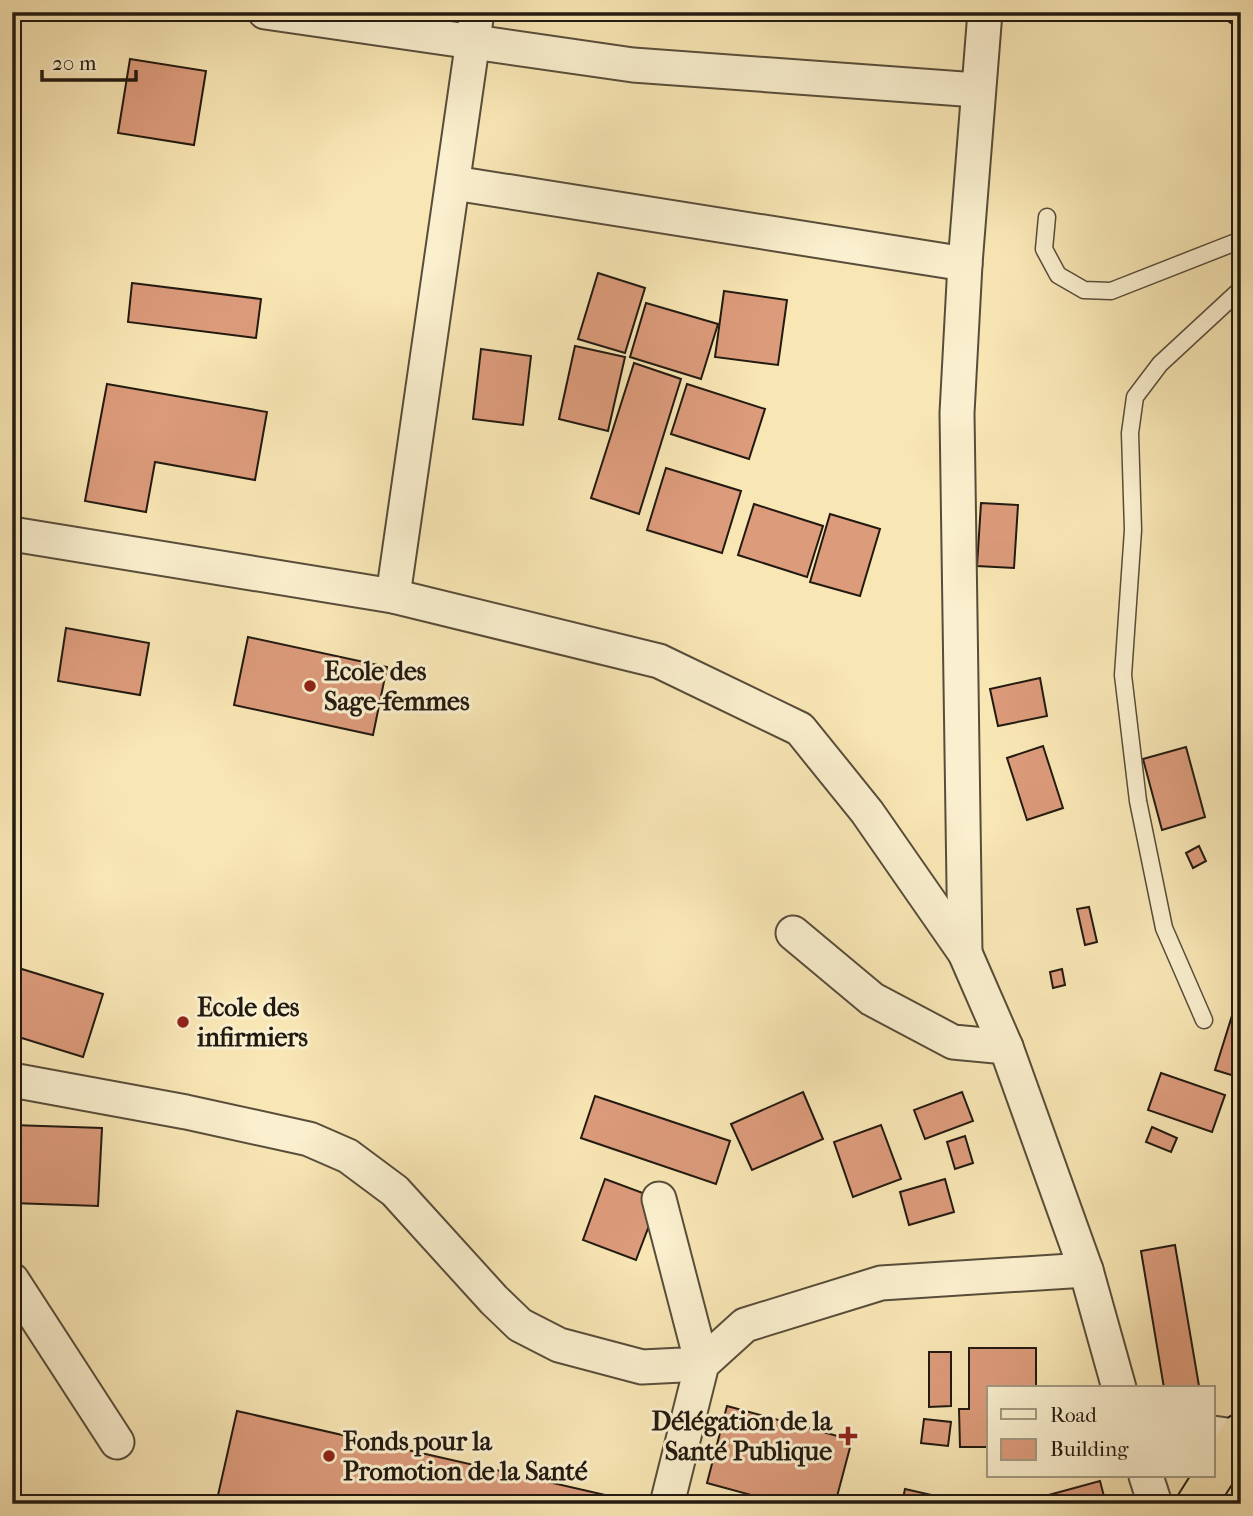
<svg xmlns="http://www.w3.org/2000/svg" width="1253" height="1516" viewBox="0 0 1253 1516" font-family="'IM FELL French Canon',serif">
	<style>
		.building { fill: #dc9b7b; stroke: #221a11; stroke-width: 2 }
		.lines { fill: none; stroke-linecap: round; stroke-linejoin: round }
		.service-casing { stroke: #584d3a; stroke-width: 19 }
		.minor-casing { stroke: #584d3a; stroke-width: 37 }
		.trunk-casing { stroke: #221a11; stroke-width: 42 }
		.service { stroke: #faefce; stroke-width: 16 }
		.minor { stroke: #faefce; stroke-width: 33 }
		.trunk { stroke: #f8e6b4; stroke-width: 38 }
		.poi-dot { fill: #8f2418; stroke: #faefce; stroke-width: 2.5 }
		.labels { text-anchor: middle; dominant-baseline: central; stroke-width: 6; stroke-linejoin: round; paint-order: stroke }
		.poi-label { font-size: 26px; font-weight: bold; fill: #221a11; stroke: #faefce; text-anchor: start }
	</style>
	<rect width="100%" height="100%" fill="#f8e6b4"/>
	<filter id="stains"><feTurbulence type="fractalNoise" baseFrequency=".00286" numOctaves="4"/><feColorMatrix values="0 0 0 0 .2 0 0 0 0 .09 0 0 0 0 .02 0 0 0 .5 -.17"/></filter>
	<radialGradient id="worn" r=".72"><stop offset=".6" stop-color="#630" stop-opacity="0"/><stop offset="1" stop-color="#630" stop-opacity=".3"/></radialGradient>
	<g class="building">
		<path d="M1215 12H1239L1231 23Z"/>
		<path d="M130 59 206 71 194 145 118 133Z"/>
		<path d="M598 273 645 288 625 353 578 339Z"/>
		<path d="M132 283 261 299 256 338 128 322Z"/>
		<path d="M724 291 787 300 778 365 715 357Z"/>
		<path d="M646 303 718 324 701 379 630 357Z"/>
		<path d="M575 346 625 357 608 431 559 419Z"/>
		<path d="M481 349 531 356 523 425 473 419Z"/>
		<path d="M634 363 681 379 639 514 591 498Z"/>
		<path d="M107 384 267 412 255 480 155 462 146 512 85 501Z"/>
		<path d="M687 384 765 409 749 459 671 434Z"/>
		<path d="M666 468 741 491 722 553 647 530Z"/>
		<path d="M981 503 1018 505 1014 568 977 566Z"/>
		<path d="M754 504 823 526 807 577 738 555Z"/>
		<path d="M830 514 880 529 860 596 810 582Z"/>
		<path d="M66 628 149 643 140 695 58 681Z"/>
		<path d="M248 637 387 667 373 735 234 705Z"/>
		<path d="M1040 678 1047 716 998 726 990 689Z"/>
		<path d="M1043 746 1063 808 1027 820 1007 758Z"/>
		<path d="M1186 747 1205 817 1162 830 1143 759Z"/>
		<path d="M1199 846 1206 861 1193 868 1186 853Z"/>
		<path d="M1089 907 1097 942 1085 945 1077 909Z"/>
		<path d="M12 966 103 994 83 1057 12 1035Z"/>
		<path d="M1062 969 1065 985 1053 988 1050 972Z"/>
		<path d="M1241 987V1078L1215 1070Z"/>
		<path d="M1161 1073 1225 1095 1212 1132 1148 1110Z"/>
		<path d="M803 1092 823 1139 752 1170 731 1124Z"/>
		<path d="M962 1092 973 1121 925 1139 914 1110Z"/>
		<path d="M595 1096 730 1141 716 1184 581 1138Z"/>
		<path d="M12 1125 102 1128 98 1206 12 1203Z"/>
		<path d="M881 1125 901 1179 853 1197 834 1142Z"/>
		<path d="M1152 1127 1177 1138 1171 1152 1146 1142Z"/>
		<path d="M965 1136 973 1163 955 1169 947 1142Z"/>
		<path d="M605 1179 659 1199 636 1260 583 1240Z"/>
		<path d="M945 1179 954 1212 909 1225 900 1192Z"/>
		<path d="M1175 1245 1199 1386 1187 1388H1164L1141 1251Z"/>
		<path d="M969 1348H1036V1388H989V1447H960L959 1409H969Z"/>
		<path d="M929 1352H951V1406L929 1407Z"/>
		<path d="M727 1406 852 1440 835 1504H784L707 1483Z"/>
		<path d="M237 1411 627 1500 626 1504H216Z"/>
		<path d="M924 1419 951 1422 948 1446 921 1443Z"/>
		<path d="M1100 1481 1106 1504H1047L1045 1496Z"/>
		<path d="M905 1489 936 1496 934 1504 902 1503Z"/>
		<path d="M1040 1496V1504H987L986 1499Z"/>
	</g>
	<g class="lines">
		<defs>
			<g id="service">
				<path d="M1047 217 1044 249 1058 275 1084 290 1111 291 1241 240"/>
				<path d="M1204 1020 1164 928 1138 801 1123 675 1133 530 1130 433 1135 397 1160 364 1241 289"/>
			</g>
			<g id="minor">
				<path d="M265 12 633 65 977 90"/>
				<path d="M454 183 965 264"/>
				<path d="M12 534 393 596 659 661 800 729 867 812 965 953 1006 1047 1086 1270 1119 1388"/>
				<path d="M393 596 477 12"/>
				<path d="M793 933 872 999 953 1042 1006 1047"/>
				<path d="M965 953 957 413 965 264 985 12"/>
				<path d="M12 1080 186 1112 309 1139 348 1156 395 1191 494 1300 520 1325 559 1345 642 1367 702 1364 659 1199"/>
				<path d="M12 1280 117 1442"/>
				<path d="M1213 1433 1241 1437"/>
				<path d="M1146 1476 1155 1504"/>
				<path d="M667 1504 702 1364 745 1325 881 1283 1086 1270"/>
			</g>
			<path id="trunk" d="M1196 1504 1241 1433"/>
		</defs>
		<use href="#service" class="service-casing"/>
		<use href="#minor" class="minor-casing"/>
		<use href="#trunk" class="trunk-casing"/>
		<use href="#service" class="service"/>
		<use href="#minor" class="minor"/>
		<use href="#trunk" class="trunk"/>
	</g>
	<g class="poi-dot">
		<circle cx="310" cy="686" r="7"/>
		<circle cx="183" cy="1022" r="7"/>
		<path d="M844.5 1425.5h7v7h7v7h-7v7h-7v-7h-7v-7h7z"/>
		<circle cx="329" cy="1456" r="7"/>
	</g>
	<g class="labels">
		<g class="poi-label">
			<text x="324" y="671">Ecole des<tspan x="324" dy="30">Sage-femmes</tspan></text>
			<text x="197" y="1007">Ecole des<tspan x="197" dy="30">infirmiers</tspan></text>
			<text x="832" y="1421" text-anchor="end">Délégation de la<tspan x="832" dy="30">Santé Publique</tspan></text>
			<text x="343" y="1441">Fonds pour la<tspan x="343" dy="30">Promotion de la Santé</tspan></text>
		</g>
	</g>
	<rect width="1253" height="1516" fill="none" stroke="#f8e6b4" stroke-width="42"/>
	<rect x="14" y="14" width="1225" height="1488" fill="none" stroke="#221a11" stroke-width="3.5"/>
	<rect x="21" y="21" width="1211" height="1474" fill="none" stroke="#221a11" stroke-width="2"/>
	<rect x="987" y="1386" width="228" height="91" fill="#faefce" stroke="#a49a82" stroke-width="2"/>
	<rect x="1001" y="1409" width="35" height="10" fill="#faefce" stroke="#a49a82" stroke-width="2"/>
	<text x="1050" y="1422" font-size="21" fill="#221a11">Road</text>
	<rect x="1001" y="1439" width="35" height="21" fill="#dc9b7b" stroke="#a49a82" stroke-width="2"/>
	<text x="1050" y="1456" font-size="21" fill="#221a11">Building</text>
	<path d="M42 70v10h94v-10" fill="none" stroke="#221a11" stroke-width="3.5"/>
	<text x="52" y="70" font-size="21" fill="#221a11" stroke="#faefce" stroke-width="5" paint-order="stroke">20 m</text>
	<rect width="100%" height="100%" filter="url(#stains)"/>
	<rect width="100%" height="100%" fill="url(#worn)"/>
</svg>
